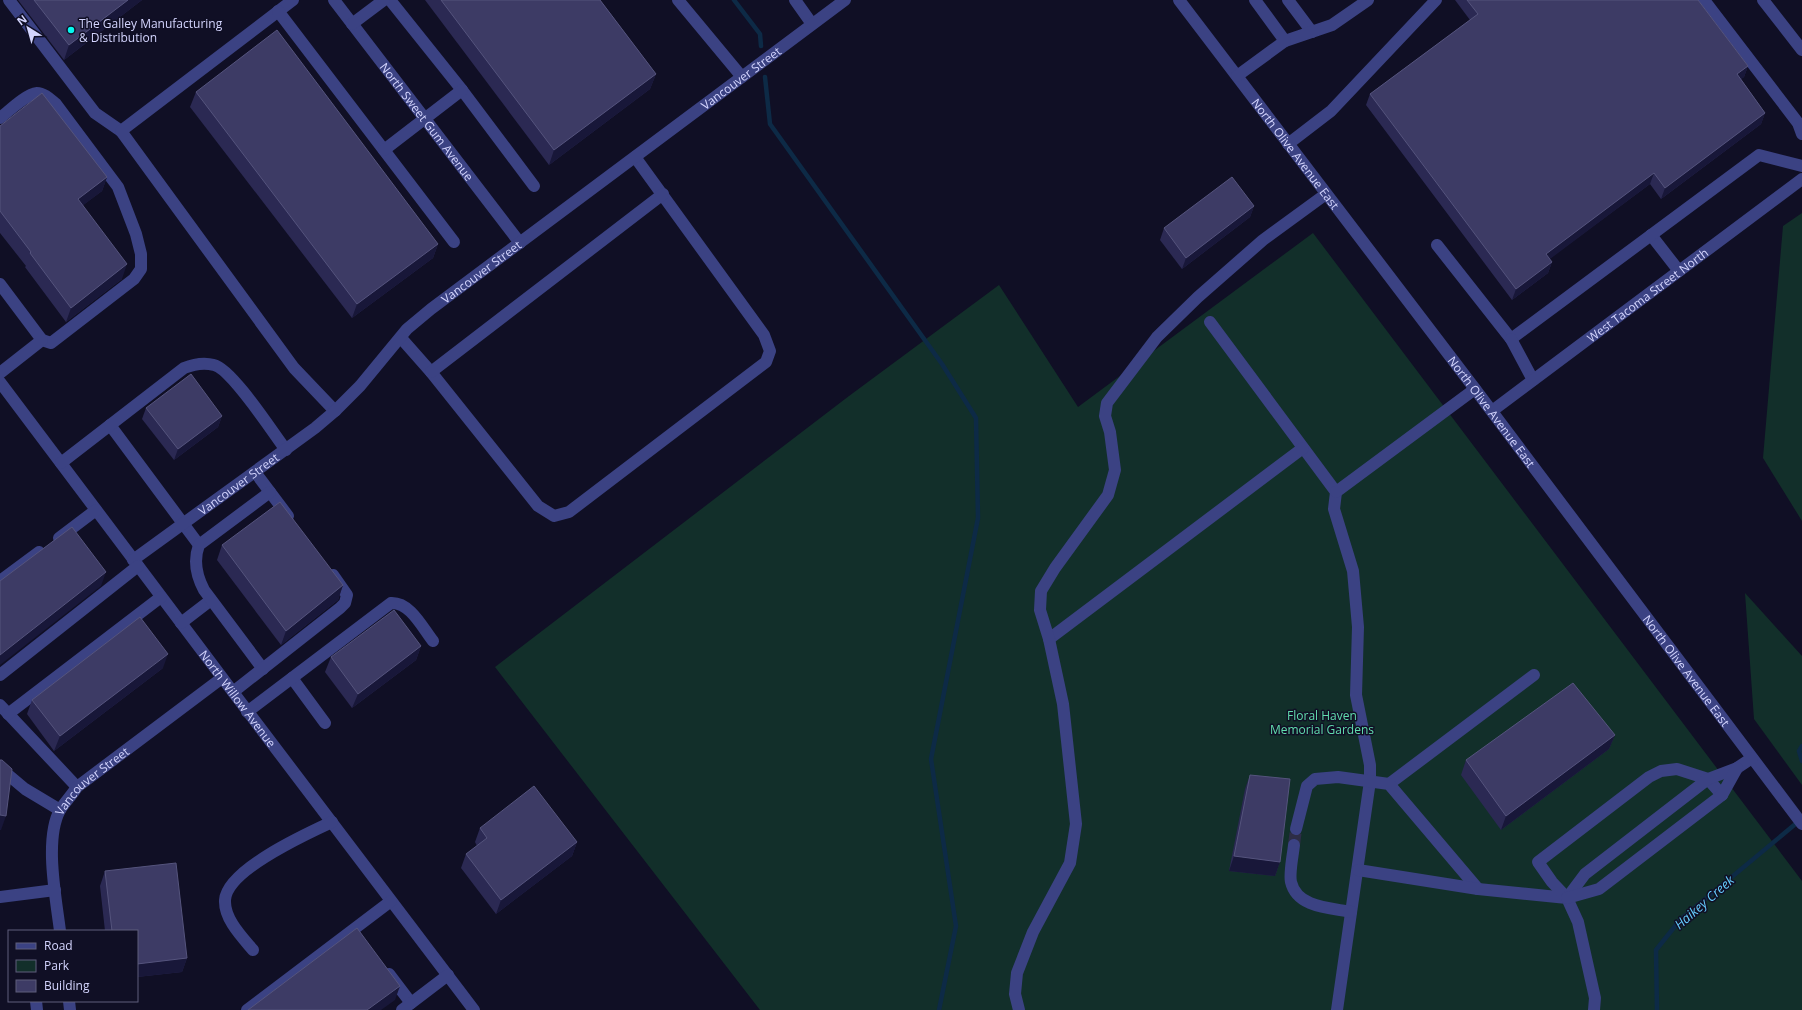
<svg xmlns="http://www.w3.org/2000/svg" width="1802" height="1010" viewBox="0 0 1802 1010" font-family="'Open Sans',sans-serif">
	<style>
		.green { fill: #122f2a }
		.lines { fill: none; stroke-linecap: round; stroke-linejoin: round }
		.stream { stroke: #0d2a46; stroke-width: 4.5 }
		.minor-tunnel { stroke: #2d2d46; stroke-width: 12; stroke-dasharray: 12 6; stroke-linecap: butt }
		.minor { stroke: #3b4283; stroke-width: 12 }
		.wall { fill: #2b2953 }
		.shaded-wall { fill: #181739 }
		.building { fill: #3d3b65; stroke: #55547d }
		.poi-dot { fill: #05f9f0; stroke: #100f25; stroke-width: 1.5 }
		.labels { text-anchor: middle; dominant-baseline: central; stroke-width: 3; stroke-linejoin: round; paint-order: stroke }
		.poi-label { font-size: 12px; fill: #d4d5fe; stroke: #100f25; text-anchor: start }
		.street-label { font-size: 12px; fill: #d4d5fe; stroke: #100f25 }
		.park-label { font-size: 12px; fill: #61ddad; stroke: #100f25 }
		.water-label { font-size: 13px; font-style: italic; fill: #64cbfc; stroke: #100f25 }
	</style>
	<rect width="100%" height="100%" fill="#100f25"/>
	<g class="green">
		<path d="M1802 213V521L1763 458 1783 226Z"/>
		<path d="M1313 233 1802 881V1010H760L495 667 849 396 999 285 1078 407Z"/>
		<path d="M1745 593 1802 656V785L1754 719Z"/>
	</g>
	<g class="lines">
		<g class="stream">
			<path d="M734 0 760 34 761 46"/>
			<path d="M765 77 770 124 942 364 976 418 978 518 931 759 956 926 939 1010"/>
			<path d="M1802 746 1799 751 1802 761"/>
			<path d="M1657 1010 1656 950 1680 920 1799 821"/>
		</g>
		<path class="minor-tunnel" d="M1294 845 1296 829"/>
		<g class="minor">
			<path d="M9 0 95 113 121 131"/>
			<path d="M293 0 121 131 294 368 335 411"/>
			<path id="s1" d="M334 0 520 243"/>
			<path d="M390 0 462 90 534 186"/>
			<path d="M678 0 742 77"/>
			<path d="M795 0 812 24"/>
			<path id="s2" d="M1179 0 1475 389 1802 824"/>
			<path d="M1288 0 1312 32"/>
			<path d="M1704 0 1798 123 1802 134"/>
			<path d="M1763 0 1802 50"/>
			<path d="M278 11 454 242"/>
			<path d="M352 24 384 0"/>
			<path d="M1285 41 1332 25 1368 0"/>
			<path d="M1237 76 1285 41 1255 0"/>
			<path d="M0 118C8 112 26 94 37 93 44 93 51 100 56 104L118 187 136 234 141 254V269L134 279 51 343 42 340"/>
			<path d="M1288 144 1331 111 1436 0"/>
			<path d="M384 150 462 90"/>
			<path d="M1651 235 1679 271"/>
			<path d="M1437 245 1511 339 1759 155 1802 166"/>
			<path d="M0 284 42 340 0 373"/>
			<path d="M1210 322 1336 492 1334 509 1353 571 1358 627 1356 695 1370 765V781L1337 1010"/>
			<path d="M401 338 431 372 538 506 554 516 569 512 766 362 770 351 764 335 635 157"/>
			<path d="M1511 339 1533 380"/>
			<path d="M431 372 663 194"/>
			<path id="s3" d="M0 382 233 692 474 1010"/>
			<path id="s4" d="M1492 411 1802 179"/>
			<path d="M110 425 199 545"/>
			<path d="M61 463 184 368C194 364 203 362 214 365 232 369 273 433 286 450"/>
			<path d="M255 472 288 516"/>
			<path d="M1336 492 1475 389"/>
			<path d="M59 538 96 510"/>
			<path id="s5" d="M133 560 315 428 335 411 360 386 407 329 431 309 845 0"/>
			<path d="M0 581 39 552"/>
			<path d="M181 623 211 600"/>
			<path d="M1049 639 1303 448"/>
			<path d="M263 669 204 590C196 575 193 561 199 545L270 492"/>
			<path d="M0 675 138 566"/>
			<path d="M292 678 325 723"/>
			<path d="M233 692 340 608 345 603 347 595 333 575"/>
			<path d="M0 705 77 787"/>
			<path d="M247 712 391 603C410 602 422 627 433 641"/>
			<path d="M8 714 161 597"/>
			<path d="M0 768 25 789 60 810"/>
			<path d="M1389 784 1534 675"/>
			<path d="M1296 829 1307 786 1315 779 1338 777 1389 784 1478 889"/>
			<path d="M1294 845C1293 855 1289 873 1291 882 1297 908 1331 908 1351 912"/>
			<path d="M1358 870 1478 889 1567 898 1578 922 1595 998 1594 1010"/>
			<path d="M0 897 55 890"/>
			<path d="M1567 898 1552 882 1538 862 1649 777 1661 771 1677 769 1708 779 1722 795"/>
			<path d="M1567 898 1585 874 1708 779 1737 768 1752 758"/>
			<path d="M1567 898 1599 889 1722 795 1737 768"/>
			<path id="s6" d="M60 931C56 898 44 839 60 810 65 802 72 795 77 787L222 678"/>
			<path d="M253 950C242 937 224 919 225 900 227 870 306 834 332 822"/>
			<path d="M389 974 411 1003"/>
			<path d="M36 1001 37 1010"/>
			<path d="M69 1001 70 1010"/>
			<path d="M247 1010 391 901"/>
			<path d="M402 1010 448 975"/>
			<path d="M1019 1010 1015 994 1017 973 1033 932 1070 863 1076 824 1063 704 1049 639 1040 610 1041 591 1055 568 1108 495 1115 470 1110 432 1105 416 1107 403 1157 337 1198 297 1263 240 1326 194"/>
		</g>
	</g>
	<g class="wall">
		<path d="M18 0H142L64 60Z"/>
		<path d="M425 0H600L656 74 650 89 549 165Z"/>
		<path d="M1455 0H1698L1748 66 1744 77 1741 79 1765 113 1761 124 1661 199 1650 184 1549 259 1552 262 1548 273 1512 300 1366 105 1370 94 1470 20Z"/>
		<path d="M196 92 438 244 433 258 352 318 190 107Z"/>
		<path d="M0 126 107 177 102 191 83 205 122 279 66 322 25 267 26 266 0 233Z"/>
		<path d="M1254 206 1250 217 1182 269 1160 240 1164 228Z"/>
		<path d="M146 408 222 416 218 427 174 460 142 419Z"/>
		<path d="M222 545 343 585 338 600 281 645 217 560Z"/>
		<path d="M421 646 416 660 352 708 325 672 331 657Z"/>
		<path d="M163 668 54 751 27 714 32 700Z"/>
		<path d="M1615 735 1609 749 1501 830 1461 775 1466 760Z"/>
		<path d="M1250 775 1280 862 1275 876 1229 871 1245 789Z"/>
		<path d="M480 828 577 842 572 856 496 914 461 868 466 854 477 846 475 842Z"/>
		<path d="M105 871 187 958 182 972 137 977V931H105L100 886Z"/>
	</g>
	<g class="shaded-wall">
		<path d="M128 0H142L64 60 69 45Z"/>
		<path d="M1748 66 1744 77 1733 85 1737 74Z"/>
		<path d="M656 74 650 89 549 165 554 150Z"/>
		<path d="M1765 113 1761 124 1661 199 1665 188Z"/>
		<path d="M1654 173 1650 184 1542 265 1546 254Z"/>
		<path d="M107 177 102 191 73 213 78 199Z"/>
		<path d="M1254 206 1250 217 1182 269 1186 258Z"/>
		<path d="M438 244 433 258 352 318 357 304Z"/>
		<path d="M1552 262 1548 273 1512 300 1516 289Z"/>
		<path d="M127 264 122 279 66 322 71 308Z"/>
		<path d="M222 416 218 427 174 460 178 449Z"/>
		<path d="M106 572 101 586 0 665V655Z"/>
		<path d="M343 585 338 600 281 645 286 631Z"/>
		<path d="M421 646 416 660 352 708 358 694Z"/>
		<path d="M168 654 163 668 54 751 60 736Z"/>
		<path d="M1615 735 1609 749 1501 830 1506 816Z"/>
		<path d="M0 815 6 816 1 830H0Z"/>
		<path d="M577 842 572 856 496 914 501 900Z"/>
		<path d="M1234 856 1280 862 1275 876 1229 871Z"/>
		<path d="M187 958 182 972 137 977V964Z"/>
		<path d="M400 986 395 1000 381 1010H367Z"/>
	</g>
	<g class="building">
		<path d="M34 0H128L69 45Z"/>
		<path d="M441 0H600L656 74 554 150Z"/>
		<path d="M1467 0H1698L1748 66 1737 74 1765 113 1665 188 1654 173 1546 254 1552 262 1516 289 1370 94 1478 14Z"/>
		<path d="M277 30 438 244 357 304 196 92Z"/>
		<path d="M42 93 107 177 78 199 127 264 71 308 30 253 31 252 0 211V126Z"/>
		<path d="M1232 177 1254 206 1186 258 1164 228Z"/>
		<path d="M191 374 222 416 178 449 146 408Z"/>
		<path d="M280 502 343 585 286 631 222 545Z"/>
		<path d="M72 527 106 572 0 655V581Z"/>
		<path d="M394 610 421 646 358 694 331 657Z"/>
		<path d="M140 617 168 654 60 736 32 700Z"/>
		<path d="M1573 683 1615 735 1506 816 1466 760Z"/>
		<path d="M0 760H2L12 769 6 816 0 815Z"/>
		<path d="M1250 775 1290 779 1280 862 1234 856Z"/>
		<path d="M534 786 577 842 501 900 466 854 487 838 480 828Z"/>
		<path d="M176 863 187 958 137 964V931H112L105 871Z"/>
		<path d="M357 928 400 986 367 1010H248Z"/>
	</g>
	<circle class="poi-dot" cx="71" cy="30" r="4"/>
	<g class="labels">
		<g class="poi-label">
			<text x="79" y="23">The Galley Manufacturing<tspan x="79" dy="14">&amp; Distribution</tspan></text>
		</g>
		<g class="street-label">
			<text stroke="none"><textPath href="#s5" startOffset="778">Vancouver Street</textPath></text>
			<text stroke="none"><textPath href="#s1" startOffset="153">North Sweet Gum Avenue</textPath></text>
			<text stroke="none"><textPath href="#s2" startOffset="193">North Olive Avenue East</textPath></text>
			<text stroke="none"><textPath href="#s5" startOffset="454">Vancouver Street</textPath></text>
			<text stroke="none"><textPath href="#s4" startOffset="194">West Tacoma Street North</textPath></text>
			<text stroke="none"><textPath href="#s2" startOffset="517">North Olive Avenue East</textPath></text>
			<text stroke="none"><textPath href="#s5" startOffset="130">Vancouver Street</textPath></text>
			<text stroke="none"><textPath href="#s2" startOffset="841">North Olive Avenue East</textPath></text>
			<text stroke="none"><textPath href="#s3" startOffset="396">North Willow Avenue</textPath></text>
			<text stroke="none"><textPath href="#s6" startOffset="166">Vancouver Street</textPath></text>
		</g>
		<g class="park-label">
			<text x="1322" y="715">Floral Haven<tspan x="1322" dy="14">Memorial Gardens</tspan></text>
		</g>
		<g class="water-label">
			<text transform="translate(1704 902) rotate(-41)">Haikey Creek</text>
		</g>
	</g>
	<rect x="8" y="930" width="130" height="72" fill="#100f25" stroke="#5e5e7c"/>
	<rect x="16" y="943" width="20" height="6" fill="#3b4283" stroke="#5e5e7c"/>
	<text x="44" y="950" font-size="12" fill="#d4d5fe">Road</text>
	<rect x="16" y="960" width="20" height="12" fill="#122f2a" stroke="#5e5e7c"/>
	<text x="44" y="970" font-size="12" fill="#d4d5fe">Park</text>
	<rect x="16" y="980" width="20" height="12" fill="#3d3b65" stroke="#5e5e7c"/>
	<text x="44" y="990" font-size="12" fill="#d4d5fe">Building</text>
	<g transform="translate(28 28) rotate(323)" stroke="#100f25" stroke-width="3" paint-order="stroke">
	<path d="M0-3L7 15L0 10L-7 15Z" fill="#d4d5fe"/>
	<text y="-6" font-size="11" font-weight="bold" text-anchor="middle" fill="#d4d5fe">N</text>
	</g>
</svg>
